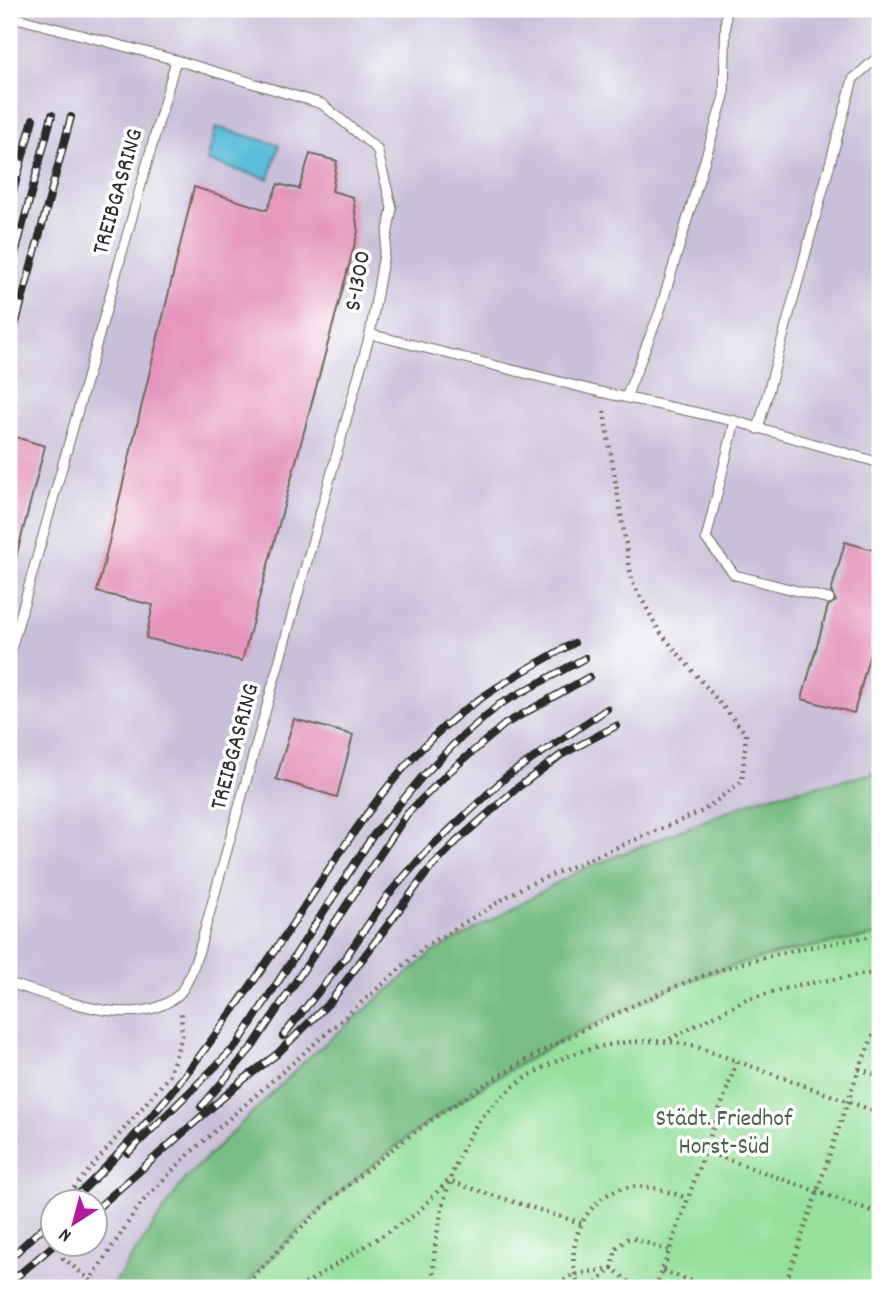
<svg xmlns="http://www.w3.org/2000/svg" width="889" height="1297" viewBox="0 0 889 1297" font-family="Dekko,sans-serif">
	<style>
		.industrial { fill: #c8bfd8; fill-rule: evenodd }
		.green { fill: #95e09c; stroke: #608664; stroke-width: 2 }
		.forest { fill: #78be84; stroke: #527458; stroke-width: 2 }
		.water { fill: #5abdd9; stroke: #427482; stroke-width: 2 }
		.building { fill: #e595bb }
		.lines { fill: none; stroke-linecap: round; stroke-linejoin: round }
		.lane-casing { stroke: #71685d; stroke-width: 11 }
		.path { stroke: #71685d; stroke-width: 4.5; stroke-dasharray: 2 5; stroke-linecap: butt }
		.lane { stroke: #fff; stroke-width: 9 }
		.rail-casing { stroke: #2b2b2b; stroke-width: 8 }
		.rail { stroke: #fff; stroke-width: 5; stroke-dasharray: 16; stroke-linecap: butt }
		.labels { text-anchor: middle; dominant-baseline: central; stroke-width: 7; stroke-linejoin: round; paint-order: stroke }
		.street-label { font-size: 24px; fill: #2b2b2b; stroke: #fff }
		.park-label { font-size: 24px; fill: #4b614d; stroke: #fff }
	</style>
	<rect width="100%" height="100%" fill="#fff"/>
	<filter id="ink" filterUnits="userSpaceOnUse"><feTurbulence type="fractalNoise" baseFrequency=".0143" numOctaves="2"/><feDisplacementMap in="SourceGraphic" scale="14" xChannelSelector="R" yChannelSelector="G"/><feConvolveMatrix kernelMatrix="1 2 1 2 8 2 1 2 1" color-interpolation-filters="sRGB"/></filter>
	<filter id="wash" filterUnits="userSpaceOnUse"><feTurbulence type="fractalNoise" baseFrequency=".00686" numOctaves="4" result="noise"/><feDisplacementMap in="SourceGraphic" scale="28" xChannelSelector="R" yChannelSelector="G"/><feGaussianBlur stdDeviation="1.57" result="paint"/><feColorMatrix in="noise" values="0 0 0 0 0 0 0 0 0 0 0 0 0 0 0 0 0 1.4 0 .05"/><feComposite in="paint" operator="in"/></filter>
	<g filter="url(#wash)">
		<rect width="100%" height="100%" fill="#f2dabb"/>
		<path class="industrial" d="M9 9H880V772L761 798 577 872 432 953 185 1179 111 1288H9ZM52 1202H94V1244H52Z"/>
		<path class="green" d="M880 935V1288H243C348 1172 466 1086 607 1018 653 996 700 974 750 961 793 950 837 942 880 935Z"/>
		<path class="forest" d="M880 772V935C837 942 793 949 750 961 700 974 653 996 607 1018 465 1086 349 1171 243 1288H111L185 1179 309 1057 432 953 577 872 761 798Z"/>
		<path class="water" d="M216 127 279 145 269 179 207 161Z"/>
		<g id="blocks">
			<g class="building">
				<path d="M310 154 337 161 332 191 353 197 358 232 242 661 146 638 153 605 97 592 194 187 267 210 278 184 299 189Z"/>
				<path d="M9 435 45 446 15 561 9 560Z"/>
				<path d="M845 542 880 552V616L854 713 802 699 828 606 836 601 831 592Z"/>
				<path d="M294 719 353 735 337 797 276 779Z"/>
			</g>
		</g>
	</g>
	<g filter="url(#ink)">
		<use href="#blocks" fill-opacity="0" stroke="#71685d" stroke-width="2"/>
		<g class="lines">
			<defs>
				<g id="lane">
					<path d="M9 16 176 60 322 104 377 149 392 208 370 334 600 392 735 421 880 463"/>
					<path d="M627 395 660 311 724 96 726 9"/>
					<path d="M735 421 706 539 735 575 829 599"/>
					<path d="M758 429 853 79 880 55"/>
					<path d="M9 657 176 60"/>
					<path d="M9 983C57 997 135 1033 178 995 188 986 194 964 199 951L370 334"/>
				</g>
			</defs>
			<use href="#lane" class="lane-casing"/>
			<g class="path">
				<path d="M670 1039 747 999 799 985 880 972"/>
				<path d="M859 1069 880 1076"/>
				<path d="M704 1151 880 1214"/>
				<path d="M73 1202V1189L169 1076 182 1036 181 1009"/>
				<path d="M67 1244 63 1258 91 1281"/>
				<path d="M663 1271 712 1288"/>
				<path d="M85 1288 141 1203 191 1152 426 946 523 887 703 811 742 781 746 734 659 631 632 581 603 406"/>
				<path d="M243 1288C349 1171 465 1086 607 1018 653 996 700 974 750 961 793 949 837 942 880 935"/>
				<path d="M299 1288 416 1214 448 1181 581 1223"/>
				<path d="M435 1288C431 1265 436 1237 441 1214 447 1185 457 1156 473 1130 519 1060 616 1028 695 1046L880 1113"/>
				<path d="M552 1288 573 1275 612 1268 628 1281 648 1288"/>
				<path d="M580 1288C561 1250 585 1193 629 1187 648 1184 669 1192 687 1198"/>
				<path d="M591 1288 612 1268 616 1249 627 1239 633 1238 669 1251"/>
				<path d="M656 1288 737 1061"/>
				<path d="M784 1288 859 1069 880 1020"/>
			</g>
			<use href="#lane" class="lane"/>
			<defs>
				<g id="rail">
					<path d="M9 132 14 111"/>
					<path d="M9 207 33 119"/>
					<path d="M9 277 52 115"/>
					<path d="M9 349 71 117"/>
					<path d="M283 1036 346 957 388 895 427 851 507 776 607 709"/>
					<path d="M201 1107 253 1046 407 814 449 772 505 724 589 677"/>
					<path d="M128 1153 237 1045 372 837 421 778 457 741 500 704 585 658"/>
					<path d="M70 1202C154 1126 231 1016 294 922 336 859 375 794 430 740 471 699 523 671 574 643"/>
					<path d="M94 1211 243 1080 277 1054 331 1001 428 871 458 840 517 788 561 755 616 726"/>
					<path d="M9 1259 52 1219"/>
					<path d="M9 1283 55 1244"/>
				</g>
			</defs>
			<use href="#rail" class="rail-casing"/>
			<use href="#rail" class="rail"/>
		</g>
	</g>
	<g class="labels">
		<g class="street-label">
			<text transform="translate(119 192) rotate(-74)">TREIBGASRING</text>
			<text transform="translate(359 281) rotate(-80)">S-1300</text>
			<text transform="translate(236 747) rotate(-75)">TREIBGASRING</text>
		</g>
		<g class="park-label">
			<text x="724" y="1120">Städt. Friedhof<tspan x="724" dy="28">Horst-Süd</tspan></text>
		</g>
	</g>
	<rect width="889" height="1297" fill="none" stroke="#fff" stroke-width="35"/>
	<g transform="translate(74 1223) rotate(216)"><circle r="33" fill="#ffffff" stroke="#aaaaaa" stroke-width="2"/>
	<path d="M0-5L12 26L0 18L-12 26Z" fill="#b5179e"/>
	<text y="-10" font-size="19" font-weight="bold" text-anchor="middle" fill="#2b2b2b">N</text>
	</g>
</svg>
